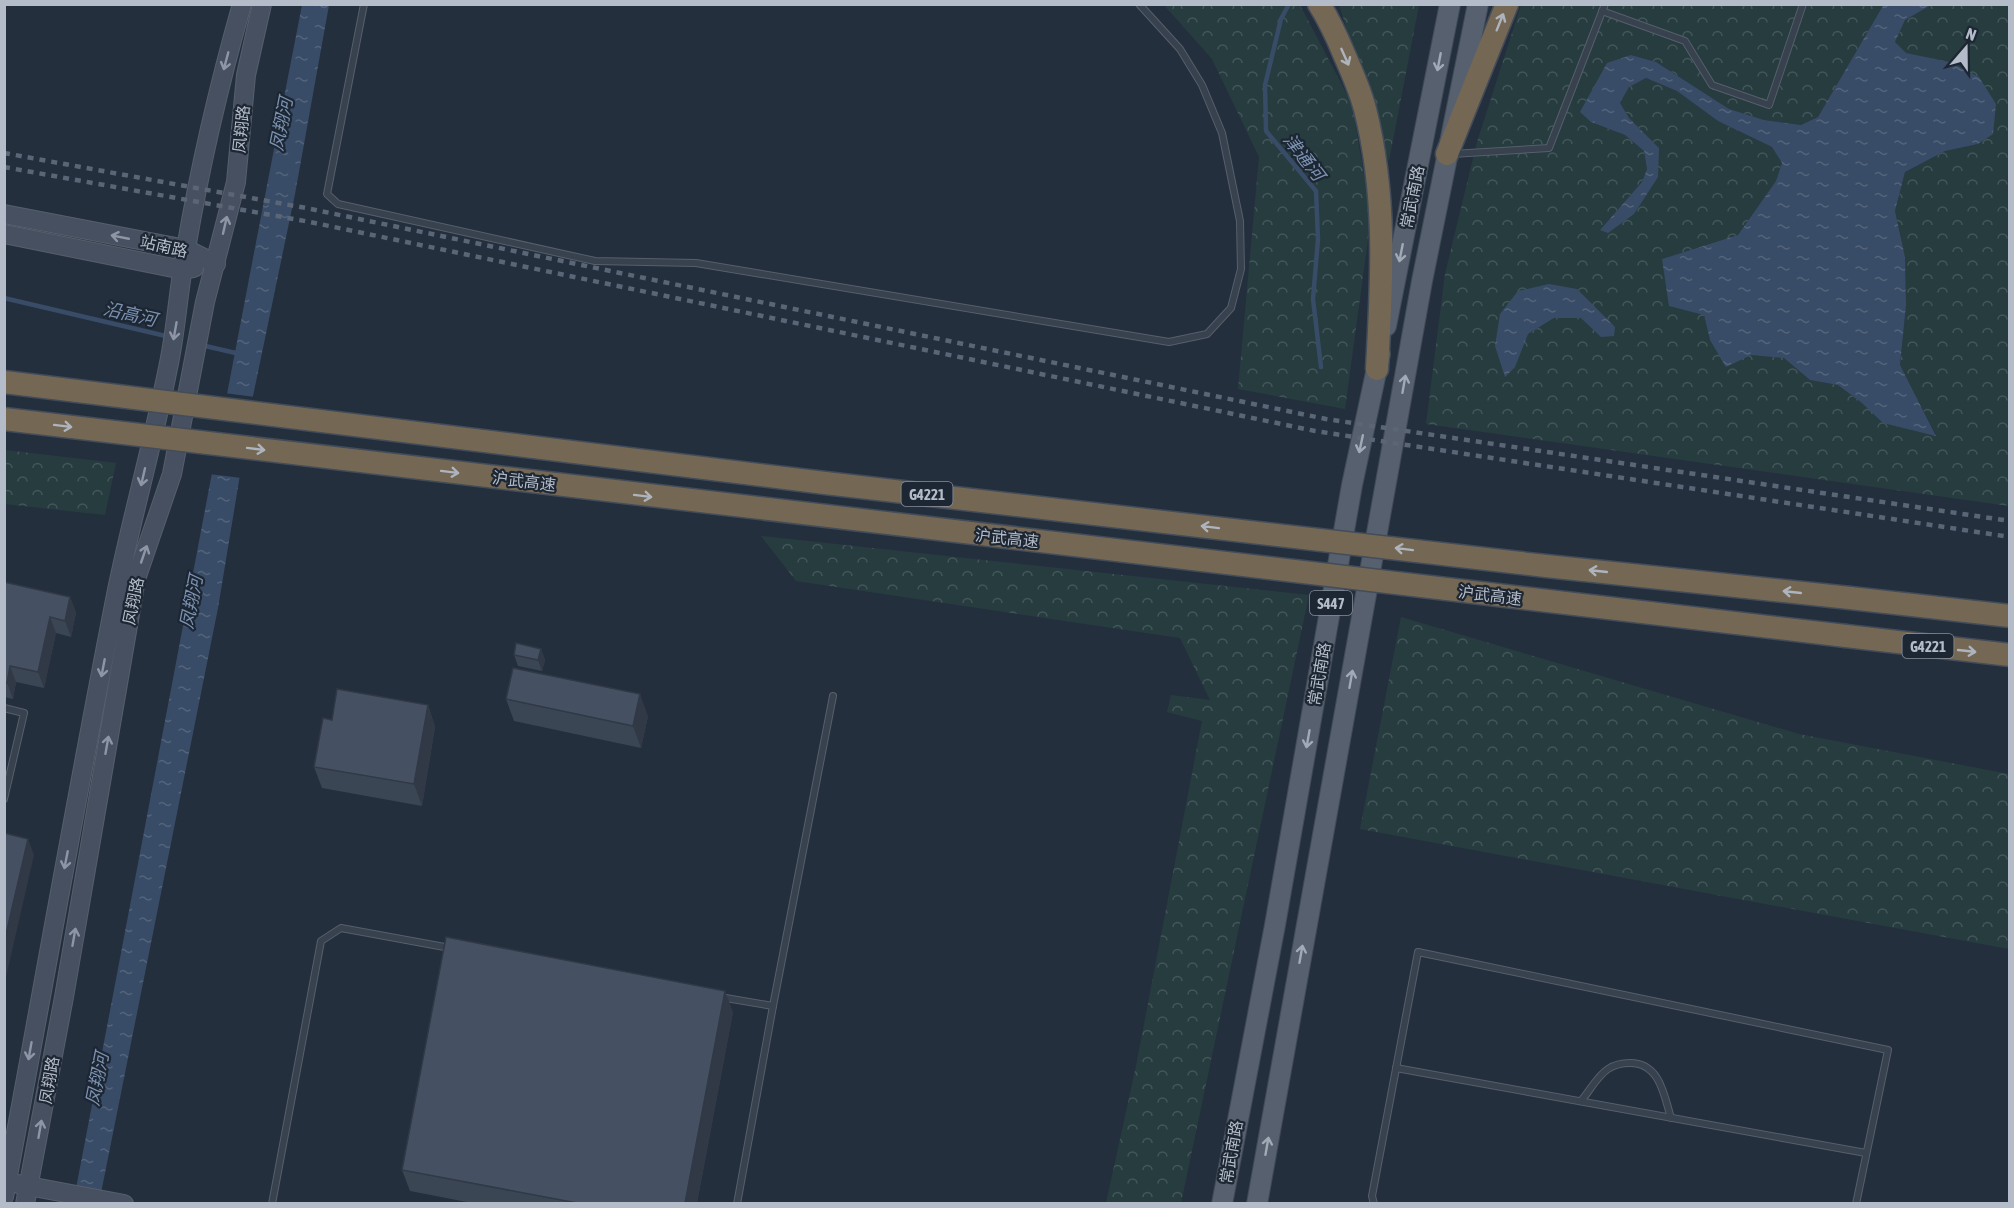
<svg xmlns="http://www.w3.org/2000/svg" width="2014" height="1208" viewBox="0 0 2014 1208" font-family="'Asap Condensed','Noto Sans SC',sans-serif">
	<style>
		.forest { fill: url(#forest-crowns); fill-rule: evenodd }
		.water { fill: url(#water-ripples) }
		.pier { fill: #242f3e }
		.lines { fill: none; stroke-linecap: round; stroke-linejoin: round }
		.stream { stroke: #394c67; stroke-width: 4.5 }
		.lane-casing { stroke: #565f6c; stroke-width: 8 }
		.secondary-casing { stroke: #565f6c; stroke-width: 20 }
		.primary-casing { stroke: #414a57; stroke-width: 22 }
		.highway-casing { stroke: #434c59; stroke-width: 25 }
		.lane { stroke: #38414e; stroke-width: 6 }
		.secondary { stroke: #465061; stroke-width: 18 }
		.primary { stroke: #56606e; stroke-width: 20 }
		.highway { stroke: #746855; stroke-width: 22 }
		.rail { stroke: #5a6575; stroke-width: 4.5; stroke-dasharray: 6 6; stroke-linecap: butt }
		.highway-bridge-casing { stroke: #434c59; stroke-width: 25; stroke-linecap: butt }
		.highway-bridge { stroke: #746855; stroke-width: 22 }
		.wall { fill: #3b4654 }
		.shaded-wall { fill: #303945 }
		.building { fill: #455162; stroke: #303945; stroke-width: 1.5 }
		.oneway { stroke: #aeb4bd }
		.oneway2 { stroke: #8e96a5 }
		.oneway3 { stroke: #a1aab7 }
		.labels { text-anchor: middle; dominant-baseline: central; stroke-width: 4.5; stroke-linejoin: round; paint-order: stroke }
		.shield { fill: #1d2633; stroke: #878f9c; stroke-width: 1.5 }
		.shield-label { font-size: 15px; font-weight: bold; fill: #b4bcc9 }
		.street-label { font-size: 16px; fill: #b4bcc9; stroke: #1d2633 }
		.water-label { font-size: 18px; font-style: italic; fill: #7c92b1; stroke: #1d2633 }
	</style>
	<defs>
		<pattern id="forest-crowns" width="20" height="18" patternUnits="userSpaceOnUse" patternTransform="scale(1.5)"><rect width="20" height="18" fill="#263c3f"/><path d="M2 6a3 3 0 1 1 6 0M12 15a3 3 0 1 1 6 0" fill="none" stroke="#435659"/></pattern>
		<pattern id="water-ripples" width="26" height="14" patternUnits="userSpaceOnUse" patternTransform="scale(1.5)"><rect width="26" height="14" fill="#394c67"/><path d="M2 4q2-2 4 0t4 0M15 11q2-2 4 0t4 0" fill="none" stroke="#53647b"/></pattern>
	</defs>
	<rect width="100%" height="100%" fill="#242f3e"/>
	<g class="forest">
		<path d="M1884 4 1818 117 1801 125 1764 120 1729 109 1656 62 1631 55 1591 122 1625 135 1644 151 1647 169 1642 182 1600 230 1634 214 1659 148 1629 118 1620 103 1629 87 1646 78 1677 91 1718 121 1772 147 1782 163 1776 181 1738 235 1662 259 1666 278 1704 315 1710 340 1751 355 1784 358 1810 380 1838 385 1862 403 1936 435 1900 365 1906 305 1905 257 1895 211 1905 172 1945 151 1978 144 1950 62 1905 53 1895 42 1905 20 1931 5H2009V506L1426 424 1445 274 1477 142 1521 5ZM1577 289 1581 318H1554L1528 334Z"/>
		<path d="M1164 5H1300L1352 104 1371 217 1345 409 1238 389 1259 157 1212 59Z"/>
		<path d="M1339 5H1419L1389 161Z"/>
		<path d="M5 450 116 463 105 515 5 504Z"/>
		<path d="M761 536 1309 595 1181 1203H1106L1136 1066 1202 721 1167 712 1171 695 1210 700 1180 638 796 581Z"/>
		<path d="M1401 617 1799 734 2009 774V949L1360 829Z"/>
	</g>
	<g class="water">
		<path d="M1884 4 1931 5 1905 20 1895 42 1906 53 1950 62 1979 77 1996 104 1993 134 1978 144 1945 151 1905 172 1895 211 1905 257 1906 305 1900 365 1936 436 1883 423 1862 403 1838 385 1810 380 1784 358 1751 355 1726 367 1710 340 1704 315 1669 306 1662 259 1738 235 1776 181 1782 163 1772 147 1718 121 1677 91 1646 78 1629 87 1620 103 1629 118 1659 148 1658 177 1634 214 1608 233 1600 230 1642 182 1647 169 1644 151 1625 135 1591 122 1580 112 1607 63 1631 55 1656 62 1729 109 1764 120 1801 125 1818 117Z"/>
		<path d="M302 5H329L295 194 253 396 218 608 99 1203 73 1204C150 804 224 404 302 5Z"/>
		<path d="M1549 284 1577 289 1615 327 1614 336 1601 337 1581 318H1554L1528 334 1515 367 1505 377 1495 346 1500 314 1518 291Z"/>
	</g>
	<path class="pier" d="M224 393 255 397 242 478 209 474Z"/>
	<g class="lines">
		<g class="stream">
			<path d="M1289 4 1281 19 1265 85 1266 131 1316 191 1318 239 1313 299 1321 367"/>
			<path d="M4 298 170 337"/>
			<path d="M201 345 240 354"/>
		</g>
		<defs>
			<g id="lane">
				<path d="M364 4 327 194 338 204 595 261 696 263 1169 342 1207 334 1231 308 1241 269 1240 221 1222 133 1202 85 1180 49 1139 4"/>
				<path d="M1602 11 1685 41 1712 85 1769 105 1803 4"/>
				<path d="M1452 154 1549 148 1605 4"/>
				<path d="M4 708 24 713 4 799"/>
				<path d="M720 997 773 1006"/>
				<path d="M1396 1068 1866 1153"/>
				<path d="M1581 1101C1589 1092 1597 1076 1608 1069 1614 1065 1623 1063 1630 1063 1660 1063 1664 1095 1671 1118"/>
				<path d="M272 1204 321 941 341 928 450 948"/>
				<path d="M737 1204 773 1006 833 696"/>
				<path d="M1374 1204 1372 1196 1418 952 1888 1050 1856 1204"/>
			</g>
			<g id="secondary">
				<path d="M4 214 186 249 216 264"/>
				<path d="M4 234 183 270 194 268"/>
				<path d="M18 1184 124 1204"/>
				<path d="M4 1197C42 995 77 792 117 590 133 512 155 436 170 358 177 321 179 285 186 249 200 166 219 85 242 4"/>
				<path d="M25 1204 64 997 136 579 172 474 205 302 236 182 246 75 262 4"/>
			</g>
			<g id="primary">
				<path d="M1386 326 1450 4"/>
				<path d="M1222 1204 1275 925 1352 485 1380 354"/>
				<path d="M1257 1204 1422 281 1478 4"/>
			</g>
			<g id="highway">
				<path d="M1319 4C1329 20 1337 37 1344 54 1352 72 1360 90 1365 109 1387 196 1382 281 1377 369"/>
				<path d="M1447 154 1507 4"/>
				<path d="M1850 598 2010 616"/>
				<path d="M1846 636 2010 655"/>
			</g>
		</defs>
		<use href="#lane" class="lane-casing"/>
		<use href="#secondary" class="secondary-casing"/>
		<use href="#primary" class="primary-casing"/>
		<use href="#highway" class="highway-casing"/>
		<use href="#lane" class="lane"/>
		<use href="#secondary" class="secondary"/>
		<use href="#primary" class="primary"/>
		<use href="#highway" class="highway"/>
		<g class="rail">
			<path d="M4 153 306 208 1326 419 2010 521"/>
			<path d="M4 167 310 222 1315 431 2010 537"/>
		</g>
		<defs>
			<g id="highway-bridge">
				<path d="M4 382 825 483 1546 566 1850 598"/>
				<path d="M4 419C618 492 1232 565 1846 636"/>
			</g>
		</defs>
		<use href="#highway-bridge" class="highway-bridge-casing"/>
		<use href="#highway-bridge" class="highway-bridge"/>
	</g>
	<g class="wall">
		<path d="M4 582 70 597 76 613 71 637 56 633 44 688 16 682 13 699 4 697Z"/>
		<path d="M541 649 545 660 542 671 518 666 514 655Z"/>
		<path d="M506 699 648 716 641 748 514 721Z"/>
		<path d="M428 705 435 727 422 806 322 788 314 767 332 720Z"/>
		<path d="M733 1012 697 1203H472L410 1191 402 1170Z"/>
	</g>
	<g class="shaded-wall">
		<path d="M70 597 76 613 71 637 65 621Z"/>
		<path d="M50 617 56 633 44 688 38 672Z"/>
		<path d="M541 649 545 660 542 671 538 660Z"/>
		<path d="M10 666 16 682 13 699 7 683Z"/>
		<path d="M640 694 648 716 641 748 633 726Z"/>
		<path d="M428 705 435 727 422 806 414 784Z"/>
		<path d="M28 839 34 855 4 986V943Z"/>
		<path d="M725 991 733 1012 697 1203H685Z"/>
	</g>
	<g class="building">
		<path d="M4 582 70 597 65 621 50 617 38 672 10 666 7 683 4 682Z"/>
		<path d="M516 643 541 649 538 660 514 655Z"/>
		<path d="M513 668 640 694 633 726 506 699Z"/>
		<path d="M337 689 428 705 414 784 314 767 323 718 332 720Z"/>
		<path d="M4 833 28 839 4 943Z"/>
		<path d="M446 937 725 991 685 1203H577L402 1170Z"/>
	</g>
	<defs><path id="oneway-shaft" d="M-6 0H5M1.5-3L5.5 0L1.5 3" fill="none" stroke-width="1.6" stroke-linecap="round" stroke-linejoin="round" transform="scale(1.5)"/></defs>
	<g class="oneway">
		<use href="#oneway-shaft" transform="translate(1500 22) rotate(-68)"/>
		<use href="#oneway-shaft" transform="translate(1345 57) rotate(66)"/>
		<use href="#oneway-shaft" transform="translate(63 426) rotate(7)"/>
		<use href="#oneway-shaft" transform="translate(256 449) rotate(7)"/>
		<use href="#oneway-shaft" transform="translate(450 472) rotate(7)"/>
		<use href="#oneway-shaft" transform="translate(643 496) rotate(7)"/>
		<use href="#oneway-shaft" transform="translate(1210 527) rotate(-173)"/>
		<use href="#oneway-shaft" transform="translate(1404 549) rotate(-173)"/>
		<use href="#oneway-shaft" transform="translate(1598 571) rotate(-174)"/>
		<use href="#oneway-shaft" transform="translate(1792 592) rotate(-174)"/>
		<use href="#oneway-shaft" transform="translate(1967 651) rotate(6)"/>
	</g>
	<g class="oneway2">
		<use href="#oneway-shaft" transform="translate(226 61) rotate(105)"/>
		<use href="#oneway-shaft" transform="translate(225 225) rotate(-77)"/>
		<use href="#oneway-shaft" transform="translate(120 237) rotate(-169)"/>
		<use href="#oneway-shaft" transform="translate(175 331) rotate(100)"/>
		<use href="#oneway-shaft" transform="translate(143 477) rotate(103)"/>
		<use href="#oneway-shaft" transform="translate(144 554) rotate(-71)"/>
		<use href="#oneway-shaft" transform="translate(103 668) rotate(101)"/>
		<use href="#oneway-shaft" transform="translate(107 745) rotate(-80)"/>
		<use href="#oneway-shaft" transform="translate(66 860) rotate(101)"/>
		<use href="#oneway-shaft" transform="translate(74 937) rotate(-80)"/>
		<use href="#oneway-shaft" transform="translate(30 1051) rotate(100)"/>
		<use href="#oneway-shaft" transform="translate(40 1129) rotate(-80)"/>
	</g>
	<g class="oneway3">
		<use href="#oneway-shaft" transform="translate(1439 62) rotate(101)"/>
		<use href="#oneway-shaft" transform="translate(1401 253) rotate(101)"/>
		<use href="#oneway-shaft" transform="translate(1404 384) rotate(-80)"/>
		<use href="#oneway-shaft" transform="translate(1361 444) rotate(102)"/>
		<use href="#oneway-shaft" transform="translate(1351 679) rotate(-80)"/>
		<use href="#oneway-shaft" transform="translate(1308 739) rotate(100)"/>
		<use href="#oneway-shaft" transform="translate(1301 954) rotate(-80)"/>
		<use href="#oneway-shaft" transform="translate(1267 1146) rotate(-80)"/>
	</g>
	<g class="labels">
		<g class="shield">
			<rect x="901.5" y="482" width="51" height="24" rx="4.5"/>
			<rect x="1310" y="591" width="42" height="24" rx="4.5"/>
			<rect x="1902.5" y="634" width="51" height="24" rx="4.5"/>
		</g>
		<g class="shield-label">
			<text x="927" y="494">G4221</text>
			<text x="1331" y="603">S447</text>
			<text x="1928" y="646">G4221</text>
		</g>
		<g class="street-label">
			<text transform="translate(241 129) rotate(-84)">凤翔路</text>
			<text transform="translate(1412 197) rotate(-79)">常武南路</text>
			<text transform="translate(164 246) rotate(13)">站南路</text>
			<text transform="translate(524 481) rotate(7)">沪武高速</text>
			<text transform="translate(1007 538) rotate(6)">沪武高速</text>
			<text transform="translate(1490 595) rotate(7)">沪武高速</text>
			<text transform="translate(133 601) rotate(-79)">凤翔路</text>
			<text transform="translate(1319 674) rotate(-80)">常武南路</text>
			<text transform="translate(49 1080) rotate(-80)">凤翔路</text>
			<text transform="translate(1231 1152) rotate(-80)">常武南路</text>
		</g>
		<g class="water-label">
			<text transform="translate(281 124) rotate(-79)">凤翔河</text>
			<text transform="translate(1304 157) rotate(52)">津通河</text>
			<text transform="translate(130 314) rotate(13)">沿高河</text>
			<text transform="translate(191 602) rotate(-79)">凤翔河</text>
			<text transform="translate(97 1079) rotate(-79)">凤翔河</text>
		</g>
	</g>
	<rect width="2014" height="1208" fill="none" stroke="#b4bcc9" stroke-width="12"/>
	<g transform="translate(1966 48) rotate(20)" stroke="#1d2633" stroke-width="4.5" paint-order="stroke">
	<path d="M0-4.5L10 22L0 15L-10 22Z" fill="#b4bcc9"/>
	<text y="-9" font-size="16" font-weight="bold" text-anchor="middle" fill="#b4bcc9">N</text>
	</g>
</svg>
